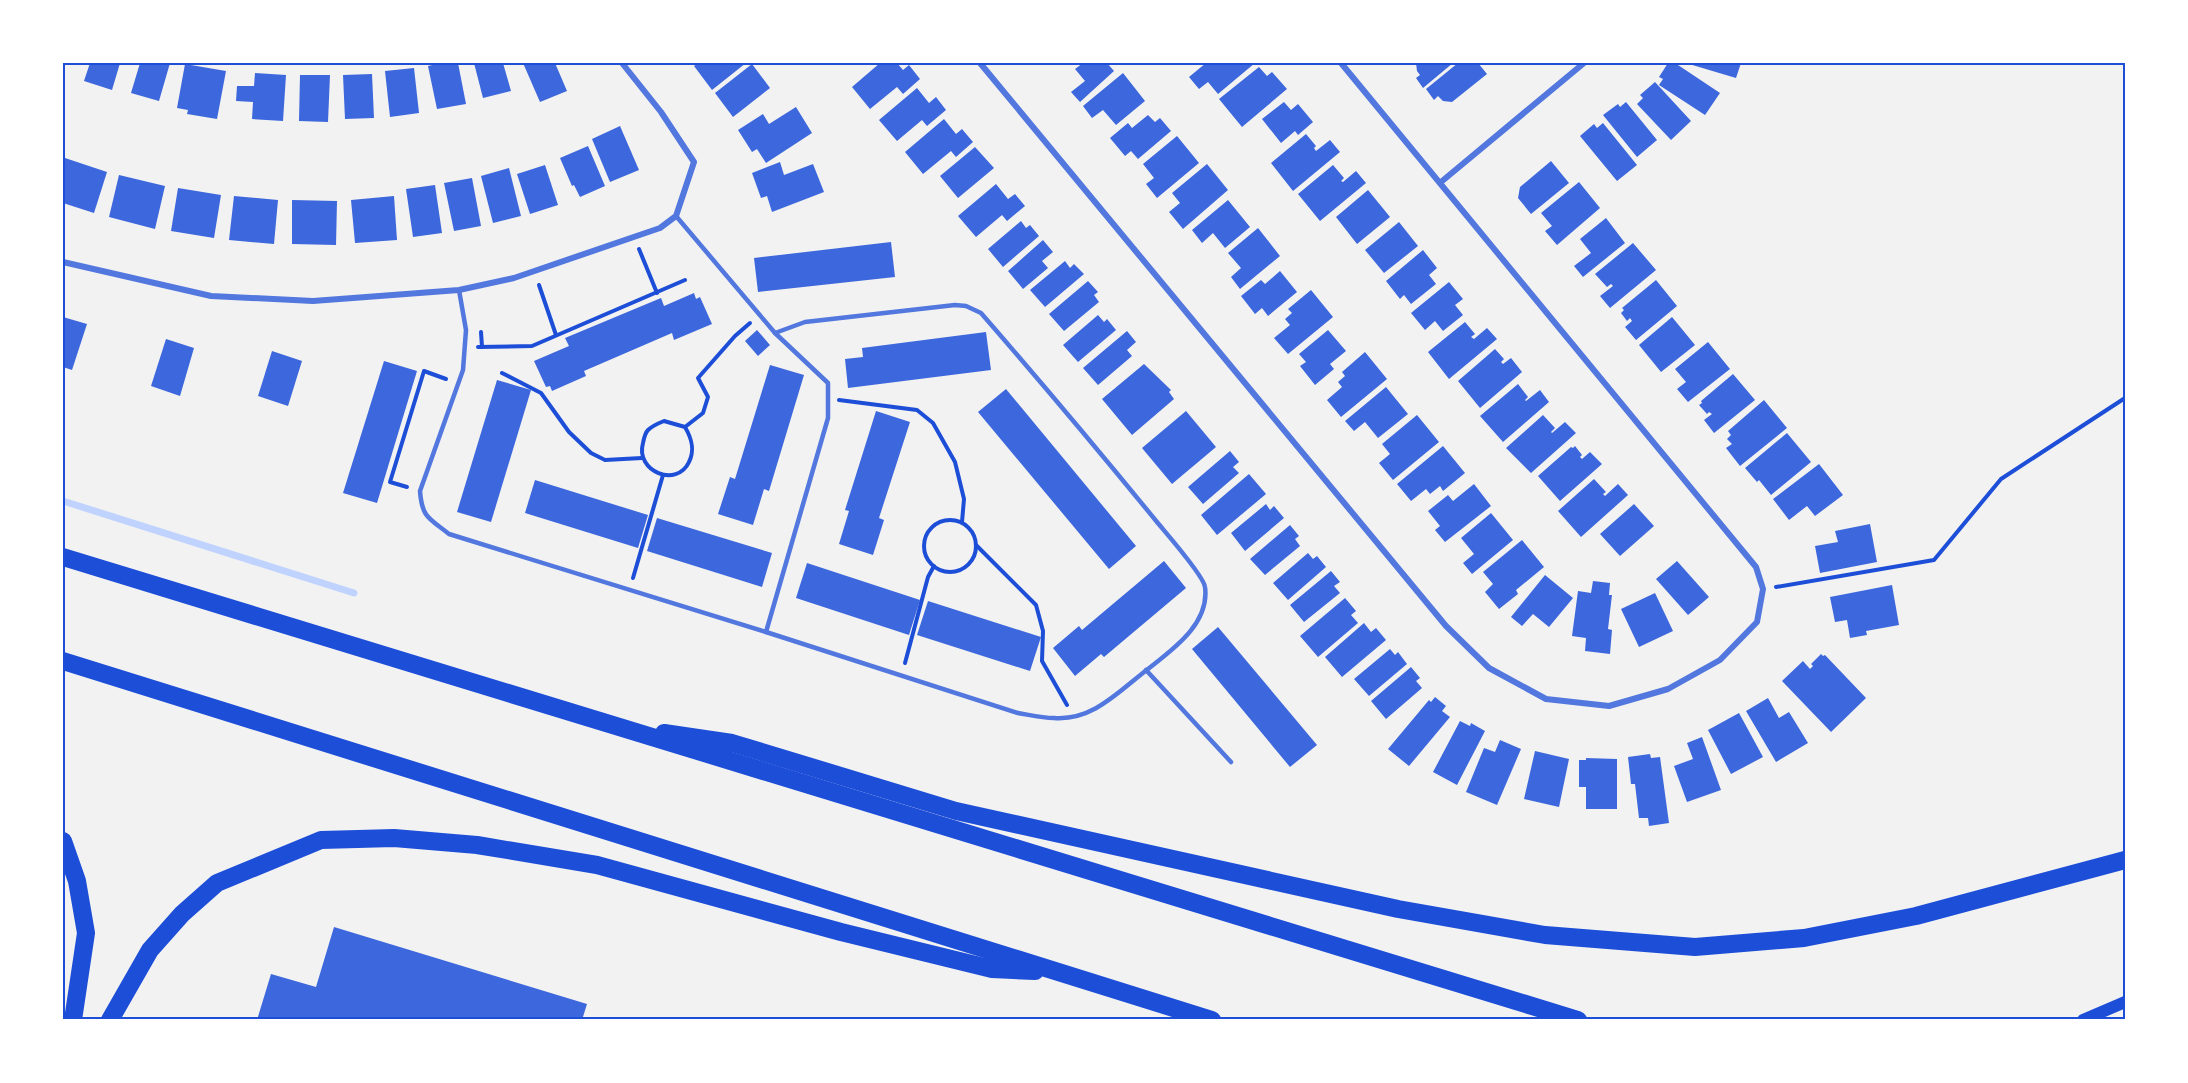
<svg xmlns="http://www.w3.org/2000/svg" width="2188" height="1083" viewBox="0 0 2188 1083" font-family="'Roboto Condensed',sans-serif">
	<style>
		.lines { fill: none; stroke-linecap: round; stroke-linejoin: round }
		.stream { stroke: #bfd3fe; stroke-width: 7 }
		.building { fill: #3d67dc }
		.path { stroke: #1d4ed8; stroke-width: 4 }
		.service { stroke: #5277de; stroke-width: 4.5 }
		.minor { stroke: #5277de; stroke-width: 6 }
		.secondary { stroke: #1d4ed8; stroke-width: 12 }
		.motorway { stroke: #1d4ed8; stroke-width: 18 }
		.neatline { fill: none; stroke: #1d4ed8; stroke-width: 2 }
	</style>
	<rect width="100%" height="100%" fill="#f2f2f2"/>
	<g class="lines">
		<path class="stream" d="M63 501 354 593"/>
	</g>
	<g class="building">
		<path d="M90 63H120L112 90 84 81Z"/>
		<path d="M140 63H170L159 101 131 93Z"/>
		<path d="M441 63H458L466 104 437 109 428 66Z"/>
		<path d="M474 63H503L511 91 483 98Z"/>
		<path d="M523 63H555L567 91 540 102Z"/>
		<path d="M698 63H746L712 90 694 66Z"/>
		<path d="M880 63H897L903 70 909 65 920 79 903 94 897 87 870 109 852 87Z"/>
		<path d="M1083 63H1107L1114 71 1080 102 1071 92 1085 81 1075 69Z"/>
		<path d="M1206 63H1255L1218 94 1208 82 1199 89 1189 77Z"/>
		<path d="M1416 63H1453L1423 88 1416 78 1420 75 1417 71Z"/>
		<path d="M1458 63H1478L1487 74 1452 102 1443 101 1438 96 1434 100 1426 89Z"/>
		<path d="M1668 63H1675L1720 93 1705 115 1659 85 1663 79 1659 77Z"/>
		<path d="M1741 63 1736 78 1689 64V63Z"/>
		<path d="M185 64 226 71 217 119 187 114 188 110 177 108Z"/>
		<path d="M752 64 770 88 733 117 715 93Z"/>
		<path d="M1259 67 1267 76 1272 72 1287 89 1242 127 1219 99Z"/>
		<path d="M414 68 419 113 390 117 385 71Z"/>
		<path d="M255 73 286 75 283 121 252 119 253 102 236 101 237 86H254Z"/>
		<path d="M1123 73 1145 101 1116 125 1103 110 1092 118 1083 106Z"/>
		<path d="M372 74 374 118 345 119 343 75Z"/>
		<path d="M300 75H330L328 122 299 121Z"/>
		<path d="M1655 82 1691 121 1671 140 1637 104 1643 98 1640 95Z"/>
		<path d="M917 88 929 103 936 97 946 110 927 126 922 120 897 141 879 120Z"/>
		<path d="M1284 102 1291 110 1298 104 1313 122 1298 135 1295 131 1281 143 1262 119Z"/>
		<path d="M1626 102 1657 140 1637 157 1603 115 1618 104 1620 107Z"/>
		<path d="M796 107 812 133 766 163 757 149 752 152 738 130 763 114 769 124Z"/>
		<path d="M1148 115 1155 122 1160 118 1171 131 1138 159 1131 151 1125 156 1110 138 1128 123 1132 128Z"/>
		<path d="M944 119 956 134 962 129 973 142 956 157 951 151 923 174 905 152Z"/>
		<path d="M1603 123 1637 165 1617 181 1580 136 1594 124 1597 128Z"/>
		<path d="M620 126 639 170 610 182 592 139Z"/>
		<path d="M1306 134 1316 146 1314 148 1316 151 1330 140 1340 152 1293 191 1271 163Z"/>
		<path d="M1177 136 1199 163 1157 198 1146 184 1154 178 1143 164Z"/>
		<path d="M588 146 605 186 580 197 574 185 572 186 560 158Z"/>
		<path d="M975 147 994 168 958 198 940 176Z"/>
		<path d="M65 158 107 172 94 213 63 203Z"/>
		<path d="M1551 161 1569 183 1531 214 1518 198 1520 187Z"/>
		<path d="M780 162 784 175 813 164 824 192 772 212 767 196 761 198 752 173Z"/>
		<path d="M1207 164 1228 190 1183 229 1169 212 1180 203 1172 193Z"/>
		<path d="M545 165 558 205 530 214 517 174Z"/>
		<path d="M1333 165 1344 178 1341 181 1343 182 1356 171 1366 183 1320 221 1298 194Z"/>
		<path d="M509 168 521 216 493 223 481 176Z"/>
		<path d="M119 175 165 186 155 229 109 217Z"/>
		<path d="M472 178 481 226 454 231 444 183Z"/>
		<path d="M1579 182 1600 208 1557 245 1545 231 1552 226 1541 213Z"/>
		<path d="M996 184 1008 199 1015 194 1025 206 1007 221 1002 215 976 237 958 216Z"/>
		<path d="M435 185 442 233 413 237 406 189Z"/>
		<path d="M178 188 221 195 214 238 171 231Z"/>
		<path d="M1368 190 1390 217 1357 244 1336 217Z"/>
		<path d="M234 196 278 200 274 244 229 240Z"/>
		<path d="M394 196 397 240 355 243 351 200Z"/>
		<path d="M292 200 337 201 336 245 292 244Z"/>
		<path d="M1228 200 1250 227 1225 248 1213 233 1202 243 1192 230Z"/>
		<path d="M1606 218 1625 243 1583 277 1574 266 1591 253 1580 239Z"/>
		<path d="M1021 221 1026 228 1030 225 1039 236 1003 267 988 249Z"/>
		<path d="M1399 222 1418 246 1384 273 1365 250Z"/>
		<path d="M1258 228 1280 256 1240 289 1231 277 1241 268 1228 253Z"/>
		<path d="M1043 240 1053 252 1042 261 1048 268 1023 289 1008 271Z"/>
		<path d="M891 242 895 277 758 292 754 258Z"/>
		<path d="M1633 243 1656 270 1610 308 1600 296 1613 286 1611 284 1607 287 1595 274Z"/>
		<path d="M1423 250 1437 268 1429 275 1436 284 1411 304 1404 295 1400 299 1386 281Z"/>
		<path d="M1065 261 1070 268 1074 264 1084 274 1045 307 1030 290Z"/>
		<path d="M1280 271 1297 292 1268 316 1262 308 1255 314 1241 296 1261 280 1265 284Z"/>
		<path d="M1656 280 1677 306 1636 340 1625 327 1632 321 1630 318 1627 321 1621 313 1624 310 1622 308Z"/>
		<path d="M1088 281 1098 292 1094 295 1099 302 1064 331 1049 314Z"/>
		<path d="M1449 282 1463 299 1455 305 1463 315 1443 331 1435 321 1425 330 1411 313Z"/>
		<path d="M1311 290 1333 317 1288 354 1274 338 1290 325 1285 319 1292 313 1288 309Z"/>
		<path d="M694 293 696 299 700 297 712 324 674 340 672 333 584 371 586 376 552 391 550 386 546 387 534 361 569 346 565 338 661 298 664 306Z"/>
		<path d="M1098 315 1104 322 1107 319 1116 330 1078 362 1063 345Z"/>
		<path d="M63 317 87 324 72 370 63 367Z"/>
		<path d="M1672 317 1695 345 1661 372 1639 345Z"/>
		<path d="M1465 322 1475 334 1471 337 1474 339 1487 328 1497 339 1449 379 1428 352Z"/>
		<path d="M757 330 770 345 758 356 745 341Z"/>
		<path d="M1328 330 1346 351 1330 364 1334 369 1315 385 1300 366 1306 362 1299 354Z"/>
		<path d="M1127 331 1136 342 1127 350 1132 356 1098 385 1083 368Z"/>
		<path d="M986 332 991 370 848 388 845 359 863 357 862 348Z"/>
		<path d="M166 339 194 348 180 396 151 386Z"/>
		<path d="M1708 342 1730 369 1688 402 1677 389 1686 382 1675 369Z"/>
		<path d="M1495 349 1504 359 1501 362 1503 364 1511 358 1522 372 1480 408 1458 381Z"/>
		<path d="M272 351 302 361 288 406 258 396Z"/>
		<path d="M1365 352 1387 379 1341 417 1327 400 1342 387 1338 382 1345 376 1342 372Z"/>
		<path d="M384 361 417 371 377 503 343 493Z"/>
		<path d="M1144 364 1171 390 1169 392 1174 399 1132 435 1102 399Z"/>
		<path d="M770 365 804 375 769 491 764 489 753 525 718 514 730 477 735 479Z"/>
		<path d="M1733 374 1755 400 1714 433 1704 420 1712 414 1709 412 1707 414 1699 405 1702 403 1701 401Z"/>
		<path d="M497 380 531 390 491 522 457 512Z"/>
		<path d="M1518 384 1528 397 1525 400 1526 401 1540 390 1549 402 1503 442 1480 416Z"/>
		<path d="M1386 387 1408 414 1378 438 1365 422 1354 431 1345 421Z"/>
		<path d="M1006 389 1136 546 1109 569 978 412Z"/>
		<path d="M1764 400 1787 428 1740 466 1726 448 1732 444 1727 439 1731 435 1728 431Z"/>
		<path d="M876 411 910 422 879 518 884 520 873 555 839 544 849 511 845 510Z"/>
		<path d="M1186 411 1216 447 1172 484 1142 448Z"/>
		<path d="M1417 415 1439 442 1393 480 1379 463 1390 454 1382 444Z"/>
		<path d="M1543 415 1555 428 1551 432 1552 433 1565 422 1576 433 1531 473 1506 448Z"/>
		<path d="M1787 433 1811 462 1771 495 1759 480 1757 482 1745 468Z"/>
		<path d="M1443 446 1465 473 1443 491 1440 486 1430 494 1426 489 1411 501 1397 484Z"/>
		<path d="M1575 446 1582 455 1580 457 1582 459 1590 452 1602 464 1560 501 1538 476 1571 447 1573 448Z"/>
		<path d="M1230 451 1239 462 1233 467 1239 473 1203 504 1188 487Z"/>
		<path d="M1819 464 1843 495 1815 516 1807 506 1789 520 1773 499Z"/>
		<path d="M1249 474 1266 494 1217 535 1201 515Z"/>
		<path d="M1594 479 1606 492 1603 494 1605 496 1618 484 1628 495 1581 537 1558 511Z"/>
		<path d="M535 480 648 515 638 548 525 513Z"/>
		<path d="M1474 484 1491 506 1445 542 1435 530 1440 526 1428 511 1448 495 1453 501Z"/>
		<path d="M1266 504 1270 510 1274 506 1284 518 1245 551 1231 533Z"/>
		<path d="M1634 504 1654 526 1620 556 1600 534Z"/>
		<path d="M1491 513 1513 540 1472 574 1463 563 1474 554 1461 538Z"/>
		<path d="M657 518 772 553 762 587 647 551Z"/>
		<path d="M1870 524 1877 562 1820 573 1815 546 1838 542 1835 531Z"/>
		<path d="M1290 525 1299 536 1295 539 1300 546 1265 575 1250 559Z"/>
		<path d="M1522 540 1544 567 1516 590 1518 594 1499 609 1485 592 1493 584 1483 572Z"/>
		<path d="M1308 553 1313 559 1317 556 1326 567 1288 600 1273 583Z"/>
		<path d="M1164 561 1186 588 1104 657 1101 654 1075 676 1053 648 1079 626 1082 630Z"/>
		<path d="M1677 561 1709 597 1688 615 1656 579Z"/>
		<path d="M807 563 920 600 909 635 796 598Z"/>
		<path d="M1331 571 1340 582 1334 586 1340 593 1304 622 1290 605Z"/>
		<path d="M1545 575 1573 598 1549 627 1533 614 1522 626 1511 617Z"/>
		<path d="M1593 581 1610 583 1609 595H1612L1608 629 1612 630 1610 654 1585 651 1586 638 1572 636 1578 591 1591 593Z"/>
		<path d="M1892 585 1899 625 1866 631 1867 635 1850 638 1847 620 1835 622 1830 597Z"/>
		<path d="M1655 593 1673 631 1639 647 1621 609Z"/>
		<path d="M1345 598 1356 611 1351 615 1358 623 1318 657 1300 636Z"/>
		<path d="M928 601 1041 637 1030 671 917 635Z"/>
		<path d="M1364 623 1371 632 1376 628 1386 640 1342 677 1325 657Z"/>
		<path d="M1218 627 1317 745 1290 767 1192 649Z"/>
		<path d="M1390 649 1395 655 1398 652 1407 664 1369 696 1354 679Z"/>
		<path d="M1821 654 1823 656 1825 655 1866 698 1831 732 1782 681 1803 661 1810 669 1813 666 1811 664Z"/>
		<path d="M1411 667 1420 678 1416 681 1422 688 1386 719 1371 701Z"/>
		<path d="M1435 697 1446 706 1442 711 1450 717 1409 766 1388 749 1429 700 1431 702Z"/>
		<path d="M1768 698 1779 718 1789 712 1808 743 1776 762 1746 711Z"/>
		<path d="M1739 713 1763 757 1731 774 1708 730Z"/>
		<path d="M1460 721 1470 726 1471 723 1485 731 1457 785 1433 772Z"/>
		<path d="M1702 737 1721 790 1687 802 1674 766 1693 759 1687 743Z"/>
		<path d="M1500 740 1521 749 1497 805 1466 792 1484 748 1495 752Z"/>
		<path d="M1535 751 1569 759 1559 807 1524 799Z"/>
		<path d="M1650 754 1651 758 1660 757 1669 823 1649 826 1648 818H1639L1635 784H1631L1628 757Z"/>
		<path d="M1586 758 1617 759V809H1586V787H1579V760H1586Z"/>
		<path d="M334 927 587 1004 582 1020H257L271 974 316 987Z"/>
	</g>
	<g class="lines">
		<g class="path">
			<path d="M639 249 657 293"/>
			<path d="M539 285 556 335"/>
			<path d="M481 332 482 347"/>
			<path d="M478 347 532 346 685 280"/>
			<path d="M502 373 541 393 569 432 591 453 605 460 642 458"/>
			<path d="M839 400 917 410 933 423 955 462 964 499 962 522"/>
			<path d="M664 421 685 427C692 439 695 450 689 462 677 488 635 472 643 443 644 438 645 433 648 430 652 426 659 423 664 421Z"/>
			<path d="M685 427 703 413 708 397 698 378 735 336 750 323"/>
			<path d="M407 487 390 482 424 371 446 379"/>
			<circle cx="950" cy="546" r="26"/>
			<path d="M976 545 1036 605 1043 631 1042 661 1067 705"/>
			<path d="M633 578 663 475"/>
			<path d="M1776 587 1934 560 2001 479 2125 398"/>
			<path d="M905 663 928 577 934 566"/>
		</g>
		<g class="service">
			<path d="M676 216 775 333 828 383V418L766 632"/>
			<path d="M459 290 466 330 463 370 420 491C422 518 429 518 449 534L766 632 1018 713C1030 715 1042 718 1054 718 1093 721 1119 691 1148 669 1172 650 1210 624 1205 587 1204 576 1166 533 1157 522 1099 451 1041 382 981 313L966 306 955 305 805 322 775 333"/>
			<path d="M1146 670 1231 762"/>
		</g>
		<g class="minor">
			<path d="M980 63 1446 626 1489 668 1546 699 1609 706 1668 689 1720 660 1757 622 1763 589 1756 567 1341 63"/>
			<path d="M1441 182 1584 63"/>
			<path d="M63 262 211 296 313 301 459 290 514 278 660 228 676 216 694 162 661 112 622 63"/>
		</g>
		<path class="secondary" d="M2083 1020 2125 1002"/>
		<g class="motorway">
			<path d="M63 557 1578 1020"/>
			<path d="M63 661 1212 1020"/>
			<path d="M664 733 732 743 956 811 1398 909 1545 935 1695 947 1804 938 1916 916 2125 860"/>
			<path d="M63 841 77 881 86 933 73 1020"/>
			<path d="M110 1020 150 950 182 914 217 883 321 840 394 838 477 845 597 865 841 932 992 969 1035 971"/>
		</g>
	</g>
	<rect width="2188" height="1083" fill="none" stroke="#ffffff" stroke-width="129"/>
	<rect x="64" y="64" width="2060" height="954" class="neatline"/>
</svg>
